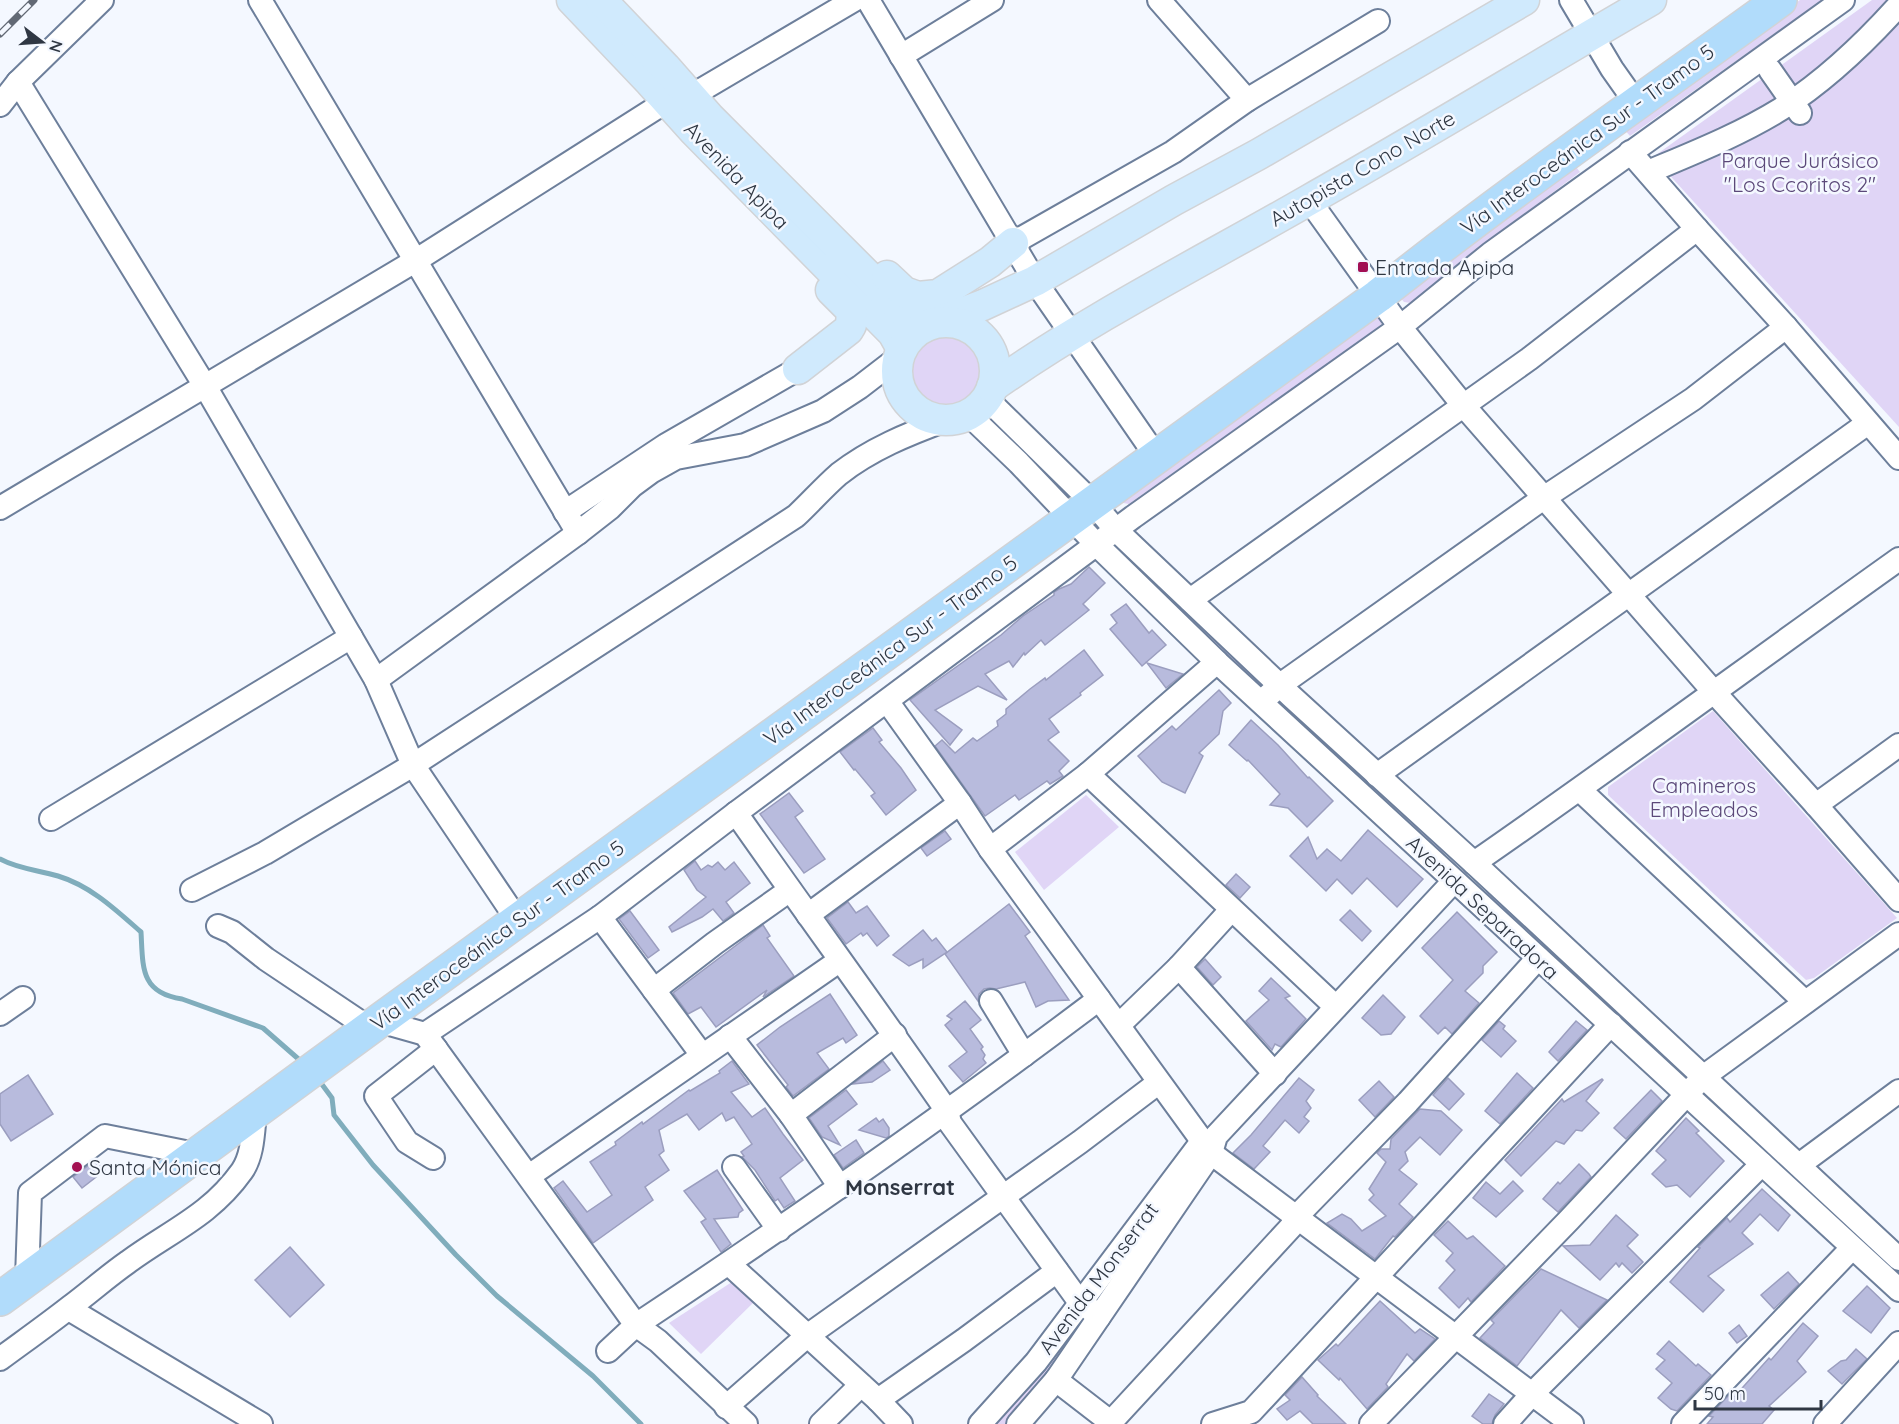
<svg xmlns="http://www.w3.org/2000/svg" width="1899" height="1424" viewBox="0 0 1899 1424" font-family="Quicksand,sans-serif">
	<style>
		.green { fill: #e0d5f6 }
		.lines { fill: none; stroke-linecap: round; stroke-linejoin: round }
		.stream { stroke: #80adbc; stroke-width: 5 }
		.building { fill: #b8bbdd; stroke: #9b9ebf; stroke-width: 1.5 }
		.minor-casing { stroke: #6d7f9b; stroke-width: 26 }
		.major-casing { stroke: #d1d3d6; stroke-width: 33 }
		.highway-casing { stroke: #d1d3d6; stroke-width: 36 }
		.minor { stroke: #fff; stroke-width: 22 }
		.major { stroke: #d0eafd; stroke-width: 30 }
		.highway { stroke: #b1dcfb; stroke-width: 33 }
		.rail-casing { stroke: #626974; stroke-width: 7 }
		.rail { stroke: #f4f8ff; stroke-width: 4.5; stroke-dasharray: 14; stroke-linecap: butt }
		.poi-dot { fill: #a20f53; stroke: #f4f8ff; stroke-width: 2 }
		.labels { text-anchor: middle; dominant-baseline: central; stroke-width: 5; stroke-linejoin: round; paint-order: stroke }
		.street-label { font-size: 21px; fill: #2f3743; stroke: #f4f8ff }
		.park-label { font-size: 21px; fill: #5b4879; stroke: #f4f8ff }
		.poi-label { font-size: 21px; fill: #2f3743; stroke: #f4f8ff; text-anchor: start }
		.neighbourhood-label { font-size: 22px; font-weight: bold; fill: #2f3743; stroke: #f4f8ff }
	</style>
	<rect width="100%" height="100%" fill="#f4f8ff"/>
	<g class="green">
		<path d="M1800 0H1822L1630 136 1622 127Z"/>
		<path d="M1872 0H1899V427L1653 157Z"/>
		<path d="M1572 162 1580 172 1479 248 1411 303 1404 302 1398 295Z"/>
		<path d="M1376 311 1382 322 1380 326 1367 336 1129 504 1123 503 1120 497Z"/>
		<circle cx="945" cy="368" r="37"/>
		<path d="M1128 552 1261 679 1257 683 1123 556Z"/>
		<path d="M1286 702 1445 849 1442 853 1281 706Z"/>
		<path d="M1713 711 1897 918 1814 978 1806 980 1608 795V787Z"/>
		<path d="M1086 795 1119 827 1044 890 1015 852Z"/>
		<path d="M1489 888 1685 1072 1682 1076 1483 895Z"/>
		<path d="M735 1280 756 1300 701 1354 669 1323Z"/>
		<path d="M1075 1323 1082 1328 1009 1424H992Z"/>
	</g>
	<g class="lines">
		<g class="stream">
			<path d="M0 859C18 869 38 870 58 876 91 886 116 910 141 932 143 967 140 993 182 999L263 1028 303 1063"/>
			<path d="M318 1079 332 1098 334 1115 373 1165 456 1255 497 1296 593 1376 641 1424"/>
		</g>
	</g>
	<g class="building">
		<path d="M1089 567 1105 583 1083 604 1089 610 1045 645 1041 640 1025 655 1024 653 1013 667 1009 661 985 674 1007 700 978 686 935 710 962 730 950 745 910 700 1001 635 1023 616 1054 595V592L1059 589 1071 584Z"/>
		<path d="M1126 604 1149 633 1152 630 1166 645 1142 666 1110 629 1117 623 1111 615Z"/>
		<path d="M1084 650 1103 675 1080 693 1081 695 1049 719 1059 732 1048 740 1069 761 1059 771 1063 776 1050 784 1047 781 1019 800 1015 795 985 816 935 746 942 740 955 753 973 738 977 741 998 726 997 721 1006 714V709L1030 689 1045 678 1046 680Z"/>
		<path d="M1147 663 1183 674 1166 688Z"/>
		<path d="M1219 690 1231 703 1223 711 1219 734 1199 753 1203 756 1185 793 1162 782 1138 756 1172 726 1176 730Z"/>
		<path d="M1251 720 1278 745 1308 778 1309 777 1333 801 1307 827 1288 808 1270 805 1280 794 1248 760 1247 761 1229 745Z"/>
		<path d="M873 728 882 740 879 742 901 768 916 790 886 815 871 796 875 793 855 769 854 770 840 752Z"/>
		<path d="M789 793 803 811 795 817 825 859 804 873 760 814Z"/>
		<path d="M1368 830 1423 879 1397 907 1367 878 1352 894 1337 879 1326 891 1290 856 1308 837 1317 859 1327 849 1341 861Z"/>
		<path d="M945 831 951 839 927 856 921 848Z"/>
		<path d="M695 861 701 870 708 865 712 867 718 862 725 870 734 862 750 883 726 902 734 913 723 921 713 909 702 917 672 932 669 927 706 897 697 890 684 870Z"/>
		<path d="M1236 874 1250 887 1240 898 1226 885Z"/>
		<path d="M848 902 856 913 867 906 889 936 877 946 867 933 863 936 861 933 846 944 827 918Z"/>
		<path d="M1009 904 1030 932 1025 936 1069 1000 1048 1001 1036 1007 1025 982 996 989 990 988 984 989 979 994 978 1001 945 954Z"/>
		<path d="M1350 910 1371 931 1362 941 1340 920Z"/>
		<path d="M630 911 659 950 648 958 619 919Z"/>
		<path d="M1457 912 1497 952 1483 966V973L1465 991 1479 1003 1452 1034 1445 1027 1438 1034 1420 1016 1453 980 1422 948Z"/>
		<path d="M763 925 770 936 767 938 794 976 763 997 767 990 716 1027 701 1007 688 1014 673 993Z"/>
		<path d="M923 930 932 941 936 938 947 952 923 968V959L909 966 893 955Z"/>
		<path d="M1205 959 1221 977 1213 985 1197 967Z"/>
		<path d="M1271 978 1290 996 1285 998 1306 1019 1281 1047 1275 1044 1272 1050 1246 1021 1269 1000 1259 991Z"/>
		<path d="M830 994 857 1035 846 1043 843 1038 817 1053 829 1069 793 1096 786 1087 788 1085 757 1045 780 1027Z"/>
		<path d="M1383 995 1405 1017 1391 1034 1381 1035 1362 1018Z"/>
		<path d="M965 1001 981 1020 970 1029 983 1047 981 1049 985 1055 983 1059 986 1063 963 1082 949 1066 967 1052 945 1025 952 1019 947 1016Z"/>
		<path d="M1499 1021 1505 1026 1503 1029 1516 1041 1501 1057 1482 1040Z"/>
		<path d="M1576 1021 1587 1030 1558 1061 1549 1052Z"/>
		<path d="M732 1061 749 1084 731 1092 752 1117 765 1108 783 1134 803 1160 780 1178 795 1201 784 1208 778 1199 775 1201 755 1170 742 1157 744 1156 741 1152 752 1144 734 1117 726 1121 722 1113 699 1130 687 1114 659 1130 664 1151 659 1155 669 1170 645 1187 653 1200 593 1243 554 1188 563 1181 587 1212 612 1195 590 1162 616 1145 615 1142 642 1122 643 1124 689 1090 690 1091 720 1073 719 1071Z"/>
		<path d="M883 1061 890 1070 872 1082 853 1084Z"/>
		<path d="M1517 1073 1533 1088 1500 1124 1485 1111Z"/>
		<path d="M28 1075 53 1114 11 1141 0 1124V1094Z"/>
		<path d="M1299 1078 1314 1090 1306 1101 1311 1108 1304 1117 1309 1121 1299 1133 1285 1120 1263 1146 1270 1152 1254 1169 1233 1153 1251 1135Z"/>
		<path d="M1448 1078 1464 1094 1449 1110 1433 1095Z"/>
		<path d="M1602 1079 1603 1080 1586 1101 1599 1113 1582 1131 1576 1130 1564 1144 1556 1141 1521 1176 1505 1160 1562 1099 1564 1102Z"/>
		<path d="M1379 1081 1394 1097 1375 1117 1359 1100Z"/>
		<path d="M846 1090 857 1104 828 1126 840 1145 822 1137 809 1118Z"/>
		<path d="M1651 1090 1662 1101 1626 1139 1614 1128Z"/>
		<path d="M1420 1109 1441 1111 1462 1130 1440 1155 1420 1137 1405 1152 1408 1161 1399 1170 1417 1184 1399 1204 1413 1217 1395 1237 1393 1236 1375 1259 1327 1223 1342 1214 1351 1219 1362 1231 1386 1216 1369 1200 1374 1195 1369 1189 1386 1162 1377 1153 1381 1149H1390L1391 1139Z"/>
		<path d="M876 1118 879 1122 883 1119 889 1128V1136L886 1138 859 1130Z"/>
		<path d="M1686 1118 1699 1131 1696 1133 1724 1161 1690 1197 1677 1185 1666 1187 1652 1174 1666 1160 1656 1151Z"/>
		<path d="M856 1140 864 1153 843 1168 834 1155Z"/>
		<path d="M97 1159 105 1170 82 1188 73 1177Z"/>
		<path d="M1579 1164 1589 1174 1591 1177 1558 1212 1543 1199 1558 1182 1560 1184Z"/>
		<path d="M717 1170 743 1210 739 1213 738 1217 714 1219 731 1244 721 1252 701 1222 706 1219 684 1191Z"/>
		<path d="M1513 1181 1523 1191 1496 1217 1473 1198 1486 1182 1500 1194Z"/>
		<path d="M1762 1189 1790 1215 1778 1231 1760 1214 1742 1233 1753 1244 1708 1276 1724 1290 1703 1312 1670 1282 1700 1248 1698 1247 1727 1218 1730 1222Z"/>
		<path d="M1616 1215 1638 1235 1627 1246 1643 1262 1632 1273 1622 1263 1619 1267 1616 1263 1600 1280 1563 1246 1590 1245Z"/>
		<path d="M1448 1221 1467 1239 1473 1236 1505 1266 1471 1302 1468 1298 1459 1308 1439 1288 1455 1270 1446 1261 1453 1253 1434 1235Z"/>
		<path d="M290 1247 324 1285 290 1317 255 1280Z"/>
		<path d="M1541 1269 1607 1300 1579 1328 1561 1310 1517 1366 1480 1338 1494 1323 1491 1320Z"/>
		<path d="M1788 1272 1799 1284 1774 1309 1761 1295Z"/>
		<path d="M1867 1286 1890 1308 1871 1333 1843 1311Z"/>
		<path d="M1380 1301 1415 1333 1420 1329 1435 1339 1414 1361 1407 1354 1386 1384 1388 1387 1367 1409 1340 1378 1339 1380 1318 1360 1336 1344 1338 1346Z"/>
		<path d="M1803 1323 1818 1336 1797 1361 1806 1372 1769 1406 1774 1410 1762 1424H1707L1713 1417 1709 1416 1731 1393 1735 1396 1769 1358 1771 1360Z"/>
		<path d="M1739 1325 1747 1336 1737 1343 1729 1333Z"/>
		<path d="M1669 1341 1696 1366 1698 1364 1711 1375 1677 1411 1671 1409 1658 1398 1672 1383 1656 1369 1665 1360 1657 1354Z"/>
		<path d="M1856 1349 1867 1359 1842 1384 1828 1371 1841 1361 1846 1360Z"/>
		<path d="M1302 1377 1318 1395 1317 1396 1346 1424H1313L1300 1411 1287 1420 1277 1409 1290 1400 1285 1395Z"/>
		<path d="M1489 1394 1504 1404 1495 1415 1492 1424H1483L1472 1416Z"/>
	</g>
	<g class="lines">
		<defs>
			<g id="minor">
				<path d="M260 0 578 533"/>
				<path d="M868 0 1035 281 1156 456"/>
				<path d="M1159 0 1247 100"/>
				<path d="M1571 0 1612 69 1636 103"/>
				<path d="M901 56 992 0"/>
				<path d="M1770 70 1800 113"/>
				<path d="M18 82 205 386 376 680 413 765 518 921"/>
				<path d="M691 96 854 0"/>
				<path d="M0 105 18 82 102 0"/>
				<path d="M1630 152 1697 229 1786 327 1899 458"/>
				<path d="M1648 172C1693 153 1739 135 1781 109 1825 81 1864 44 1899 5"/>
				<path d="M1309 200 1400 327 1463 405 1713 691 1816 805 1899 900"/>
				<path d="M1013 243 1173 152 1247 100 1378 21"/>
				<path d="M986 398 1093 503 1116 530 1291 696 1474 863 1899 1259"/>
				<path d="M968 414 1019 463 1097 545 1217 662 1899 1290"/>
				<path d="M0 508 415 261 667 101"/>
				<path d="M565 512 666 445 798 369"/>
				<path d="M1190 600 1529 359 1697 229"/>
				<path d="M376 680 578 533 610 508 632 486 651 472 676 458 745 445 823 411 860 387 899 357"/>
				<path d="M1269 695 1280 685 1545 497 1693 399 1786 327"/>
				<path d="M887 701 960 803 990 849 1211 1153 1572 1424"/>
				<path d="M1088 774 1336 1007"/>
				<path d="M1377 775 1868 423"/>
				<path d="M1580 790 1805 1002"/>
				<path d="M1816 805 1899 745"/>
				<path d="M736 813C806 913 878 1011 947 1111L950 1123 1076 1297 1099 1317"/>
				<path d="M51 819 351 637"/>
				<path d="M990 849 1088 774 1217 662"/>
				<path d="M1474 863C1617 764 1757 660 1899 559"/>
				<path d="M192 890 265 853 413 765 796 516C810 503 824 487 839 474 871 449 908 434 946 420"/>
				<path d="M808 915 960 803"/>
				<path d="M600 917 702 1055"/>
				<path d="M218 926 232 932 266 959 369 1028"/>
				<path d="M1179 967 1275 1074"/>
				<path d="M654 990 715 943 790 890"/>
				<path d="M991 1001 1024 1055"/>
				<path d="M0 1014 23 998"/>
				<path d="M379 1021 425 1034 636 1325 658 1341 746 1424"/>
				<path d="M1119 1025 1179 967 1231 910"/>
				<path d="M425 1034 600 917 736 813 1133 517 1400 327 1490 254 1843 0"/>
				<path d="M730 1036 791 1115 840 1187"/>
				<path d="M791 1115 895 1035"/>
				<path d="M433 1158 407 1142 376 1096 436 1049"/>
				<path d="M1799 1165 1899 1091"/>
				<path d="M734 1167 779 1230"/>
				<path d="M529 1176 839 961"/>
				<path d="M729 1264 878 1400 901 1424"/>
				<path d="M27 1278 30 1193 105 1136 195 1154"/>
				<path d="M69 1309 261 1424"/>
				<path d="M608 1351 636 1325C793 1221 948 1113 1099 999"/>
				<path d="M0 1359C23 1342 47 1325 70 1307 90 1292 108 1276 128 1262 170 1231 210 1216 242 1171 253 1155 253 1132 255 1113"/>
				<path d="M1056 1380 1113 1424"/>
				<path d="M878 1400 964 1340 1057 1271"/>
				<path d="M726 1407 807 1336 1080 1142 1158 1083"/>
				<path d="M1111 1422 1291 1227 1296 1217 1408 1102 1538 958"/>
				<path d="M821 1424 861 1385"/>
				<path d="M980 1424 1036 1362 1203 1140"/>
				<path d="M1018 1424 1056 1380 1211 1153 1216 1136 1454 881"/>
				<path d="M1213 1424 1251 1412 1611 1024"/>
				<path d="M1371 1424 1569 1220 1703 1077 1899 934"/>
				<path d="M1505 1424 1532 1394 1762 1164"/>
				<path d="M1683 1424 1852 1248"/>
				<path d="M1825 1424 1899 1343"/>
			</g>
			<g id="major">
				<path d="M572 0 650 82 694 131 893 333 902 349"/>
				<path d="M601 0 665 67 709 117 903 311 926 326"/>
				<path d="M887 276 904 292 918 297 938 295 990 262 1013 243"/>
				<path d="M938 322 983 305 1035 281 1174 200 1259 154 1524 0"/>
				<circle cx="946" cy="371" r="49"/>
				<path d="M798 369 848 330 851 325 852 311 831 290"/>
				<path d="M992 387C1093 316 1203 261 1309 200 1424 135 1537 66 1651 0"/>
			</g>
			<path id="highway" d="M0 1299 379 1021 1378 296C1509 192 1645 98 1780 0"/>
		</defs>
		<use href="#minor" class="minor-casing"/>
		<use href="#major" class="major-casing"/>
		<use href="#highway" class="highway-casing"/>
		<use href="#minor" class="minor"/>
		<use href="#major" class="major"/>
		<use href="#highway" class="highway"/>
		<defs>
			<path id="rail" d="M0 34 34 0"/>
		</defs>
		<use href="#rail" class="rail-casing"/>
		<use href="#rail" class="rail"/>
	</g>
	<g class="poi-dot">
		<rect x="1357" y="261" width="12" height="12" rx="3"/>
		<circle cx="77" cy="1167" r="6"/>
	</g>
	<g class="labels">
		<g class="street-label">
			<text transform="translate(1587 139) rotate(-36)">Vía Interoceánica Sur - Tramo 5</text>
			<text transform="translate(1362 168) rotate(-30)">Autopista Cono Norte</text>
			<text transform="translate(737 175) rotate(46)">Avenida Apipa</text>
			<text transform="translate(890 650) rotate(-36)">Vía Interoceánica Sur - Tramo 5</text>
			<text transform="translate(1483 907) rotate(43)">Avenida Separadora</text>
			<text transform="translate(497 935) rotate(-36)">Vía Interoceánica Sur - Tramo 5</text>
			<text transform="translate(1098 1278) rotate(-53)">Avenida Monserrat</text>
		</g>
		<g class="park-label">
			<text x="1800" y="160">Parque Jurásico<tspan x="1800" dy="24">"Los Ccoritos 2"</tspan></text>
			<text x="1704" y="785">Camineros<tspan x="1704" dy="24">Empleados</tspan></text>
		</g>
		<g class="poi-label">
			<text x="1375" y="267">Entrada Apipa</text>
			<text x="89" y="1167">Santa Mónica</text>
		</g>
		<g class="neighbourhood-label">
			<text x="900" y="1187">Monserrat</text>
		</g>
	</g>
	<g transform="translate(42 42) rotate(107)" stroke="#f4f8ff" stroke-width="4.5" paint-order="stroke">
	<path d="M0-4.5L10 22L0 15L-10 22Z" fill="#2f3743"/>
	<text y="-9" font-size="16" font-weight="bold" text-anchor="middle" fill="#2f3743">N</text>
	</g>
	<path d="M1695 1400v9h126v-9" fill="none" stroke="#2f3743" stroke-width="3"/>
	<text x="1704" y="1400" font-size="18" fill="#2f3743" stroke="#f4f8ff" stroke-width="4.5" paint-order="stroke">50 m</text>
</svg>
